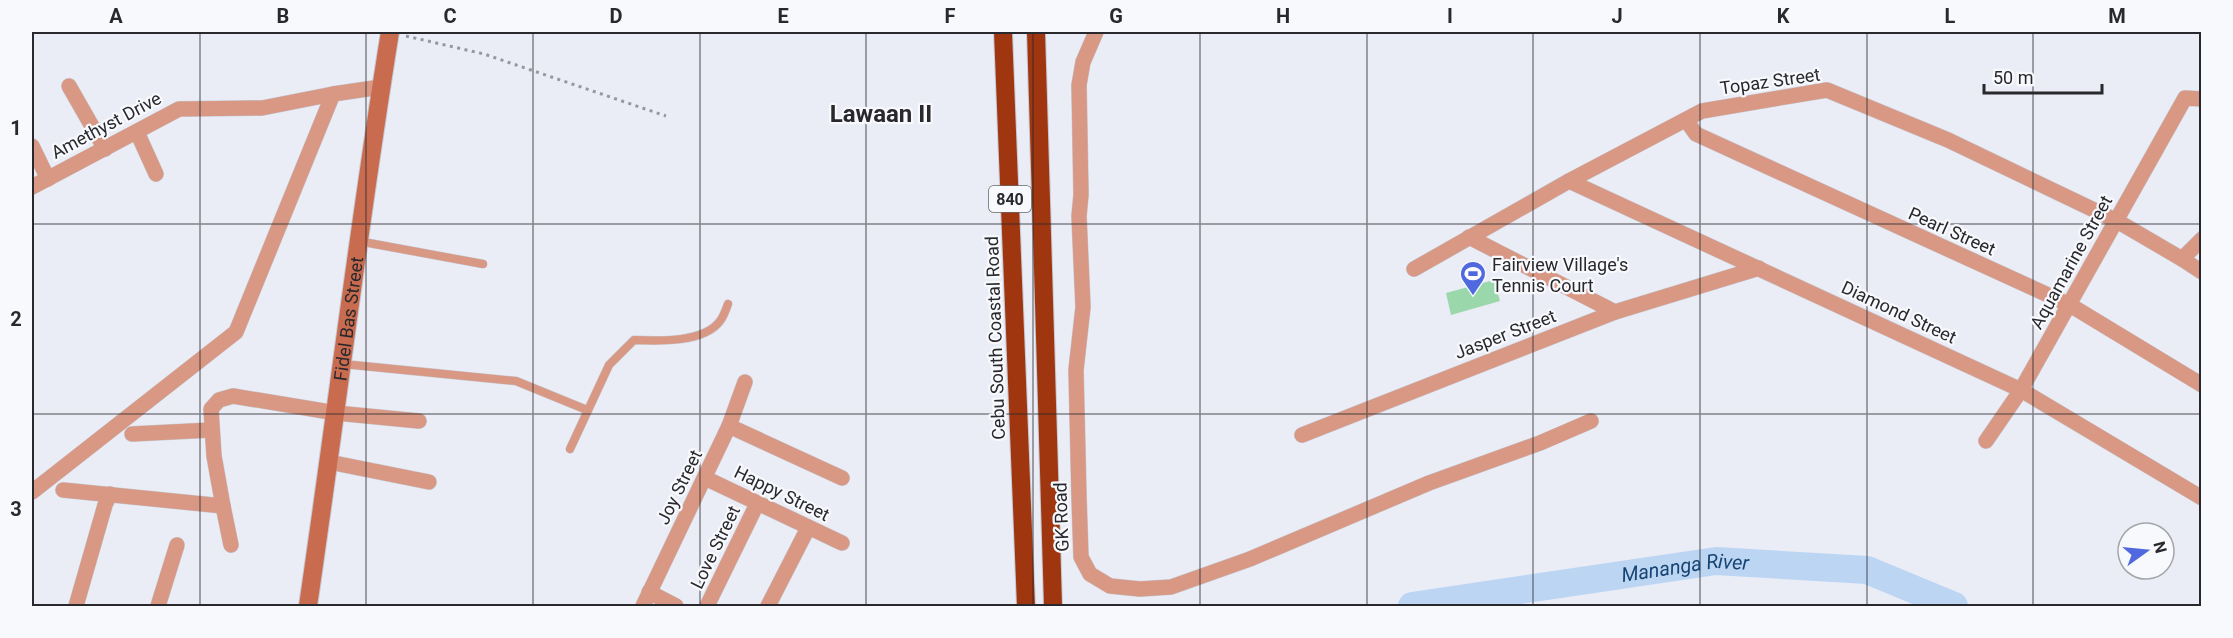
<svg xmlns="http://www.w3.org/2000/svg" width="2233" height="638" viewBox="0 0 2233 638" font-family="Roboto,sans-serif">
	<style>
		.green { fill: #9ad7aa }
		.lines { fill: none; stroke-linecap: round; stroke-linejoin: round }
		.river { stroke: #bbd5f3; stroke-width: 28 }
		.lane-casing { stroke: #c7c9d2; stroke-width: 9 }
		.street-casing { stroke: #c7c9d2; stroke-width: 16 }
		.secondary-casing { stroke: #c7c9d2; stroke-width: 20 }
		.highway-casing { stroke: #c7c9d2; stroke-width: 20 }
		.path { stroke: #96979f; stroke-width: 3; stroke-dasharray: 3 4.5; stroke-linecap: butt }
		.lane { stroke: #d89884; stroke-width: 8 }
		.street { stroke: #d89884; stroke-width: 15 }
		.secondary { stroke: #c96b4f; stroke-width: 18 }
		.highway { stroke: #a03610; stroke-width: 18 }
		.grid { fill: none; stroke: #29292d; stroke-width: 1.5; stroke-opacity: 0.55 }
		.labels { text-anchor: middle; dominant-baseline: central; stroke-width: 4.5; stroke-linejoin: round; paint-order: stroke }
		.shield { fill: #f8f9fd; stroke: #67676b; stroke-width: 1.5 }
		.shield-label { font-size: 16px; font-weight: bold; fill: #29292d }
		.street-label { font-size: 18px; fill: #29292d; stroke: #f8f9fd }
		.poi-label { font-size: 18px; fill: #29292d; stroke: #f8f9fd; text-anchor: start }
		.water-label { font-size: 20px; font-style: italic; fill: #174473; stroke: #f8f9fd }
		.district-label { font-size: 24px; font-weight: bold; fill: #29292d; stroke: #f8f9fd }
		.neatline { fill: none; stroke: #29292d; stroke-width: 2 }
		.grid-label { font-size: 20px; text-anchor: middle; font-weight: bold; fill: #29292d }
	</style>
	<rect width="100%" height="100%" fill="#eaecf6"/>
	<path class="green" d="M1494 280 1500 301 1451 315 1446 293Z"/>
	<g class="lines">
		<path class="river" id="s1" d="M1412 606 1716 561 1867 570 1954 606"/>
		<defs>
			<g id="lane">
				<path d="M358 241 483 264"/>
				<path d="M343 364 516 381 587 410"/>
				<path d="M570 449 609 365 634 340C658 341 704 343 720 321 724 316 726 309 728 304"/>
			</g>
			<g id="street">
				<path d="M1096 32 1083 62 1079 85 1081 195 1079 216 1083 307 1076 370 1079 497 1081 557 1090 574 1110 586 1140 589 1171 587 1250 559 1429 483 1540 443 1591 421"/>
				<path d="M69 86 105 149"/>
				<path d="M1686 120 1696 134 2070 305 2202 385"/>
				<path d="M137 132 156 174"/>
				<path d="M32 146 48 179"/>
				<path d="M1569 181 2021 390 2202 498"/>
				<path d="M32 187 179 109 262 108 333 94 381 87"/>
				<path d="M1469 237 1615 312"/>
				<path d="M2182 259 2202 239"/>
				<path d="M1414 269 1569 181 1702 111 1827 90 1948 140 2117 221 2182 259 2202 272"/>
				<path d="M729 426 842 478"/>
				<path d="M132 434 211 430"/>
				<path d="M1302 435 1615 312 1759 268"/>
				<path d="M1986 441 2021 390 2185 98 2202 99"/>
				<path d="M329 462 429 482"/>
				<path d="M705 478 842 543"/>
				<path d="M63 490 223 506 214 456 211 409 219 400 233 396 336 413 419 421"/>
				<path d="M32 492 236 332 333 94"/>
				<path d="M223 506 231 545"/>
				<path d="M649 592 676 606"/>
				<path d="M76 606 105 505 110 494"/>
				<path d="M158 606 177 545"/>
				<path d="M643 606 729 426 745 382"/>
				<path d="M707 606 757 504"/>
				<path d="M768 606 808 528"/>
			</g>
			<g id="secondary">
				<path id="s2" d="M308 606C336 415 359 223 390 32"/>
			</g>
			<g id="highway">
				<path d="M1003 32 1026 606"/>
				<path d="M1036 32 1053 606"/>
			</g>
		</defs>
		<use href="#lane" class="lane-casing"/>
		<use href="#street" class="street-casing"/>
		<use href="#secondary" class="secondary-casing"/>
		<use href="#highway" class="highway-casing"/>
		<path class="path" d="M406 36 484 54 666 116"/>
		<use href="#lane" class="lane"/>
		<use href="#street" class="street"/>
		<use href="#secondary" class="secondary"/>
		<use href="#highway" class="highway"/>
	</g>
	<path class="grid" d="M200 32V606M366 32V606M533 32V606M700 32V606M866 32V606M1033 32V606M1200 32V606M1367 32V606M1533 32V606M1700 32V606M1867 32V606M2033 32V606M32 224H2202M32 414H2202"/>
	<defs>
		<symbol id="stadium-pin" viewBox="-11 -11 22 30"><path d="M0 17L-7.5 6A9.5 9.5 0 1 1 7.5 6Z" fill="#5069de" stroke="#f8f9fd"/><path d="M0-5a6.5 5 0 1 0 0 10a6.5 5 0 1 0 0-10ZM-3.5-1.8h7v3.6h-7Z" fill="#fff"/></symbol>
	</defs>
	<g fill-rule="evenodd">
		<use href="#stadium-pin" x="1458" y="259" width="30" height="40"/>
	</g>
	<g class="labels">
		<rect class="shield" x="989" y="186" width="42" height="26" rx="4.5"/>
		<g class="shield-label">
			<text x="1010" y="199">840</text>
		</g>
		<g class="street-label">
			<text transform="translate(1770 81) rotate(-8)">Topaz Street</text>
			<text transform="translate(106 125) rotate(-28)">Amethyst Drive</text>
			<text transform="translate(1952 231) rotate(24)">Pearl Street</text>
			<text transform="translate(2071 262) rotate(-61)">Aquamarine Street</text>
			<text transform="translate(1899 312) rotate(25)">Diamond Street</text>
			<text stroke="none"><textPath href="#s2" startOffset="290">Fidel Bas Street</textPath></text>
			<text transform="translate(1505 334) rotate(-21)">Jasper Street</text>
			<text transform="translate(995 338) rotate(-92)">Cebu South Coastal Road</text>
			<text transform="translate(679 487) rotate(-64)">Joy Street</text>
			<text transform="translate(782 493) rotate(26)">Happy Street</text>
			<text transform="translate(1061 517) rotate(-92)">GK Road</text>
			<text transform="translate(715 547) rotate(-64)">Love Street</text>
		</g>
		<g class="poi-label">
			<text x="1492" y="264">Fairview Village's<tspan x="1492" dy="21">Tennis Court</tspan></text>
		</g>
		<g class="water-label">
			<text stroke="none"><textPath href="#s1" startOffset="276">Mananga River</textPath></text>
		</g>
		<g class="district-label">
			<text x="881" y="114">Lawaan II</text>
		</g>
	</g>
	<rect width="2233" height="638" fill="none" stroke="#f8f9fd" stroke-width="66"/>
	<g transform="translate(2146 551) rotate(75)"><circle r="28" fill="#f8f9fd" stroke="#a5a6aa" stroke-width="1.5"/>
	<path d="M0-4.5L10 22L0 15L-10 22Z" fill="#5069de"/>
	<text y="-9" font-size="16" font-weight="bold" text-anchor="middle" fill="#29292d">N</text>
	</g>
	<path d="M1984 84v9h118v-9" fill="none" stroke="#29292d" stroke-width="3"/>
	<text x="1993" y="84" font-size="18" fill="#29292d" stroke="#f8f9fd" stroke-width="4.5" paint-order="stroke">50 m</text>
	<rect x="33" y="33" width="2167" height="572" class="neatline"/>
	<g class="grid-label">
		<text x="116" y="23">A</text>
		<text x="283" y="23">B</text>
		<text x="450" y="23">C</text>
		<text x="616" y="23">D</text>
		<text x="783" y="23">E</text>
		<text x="950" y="23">F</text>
		<text x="1116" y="23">G</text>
		<text x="1283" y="23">H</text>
		<text x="1450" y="23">I</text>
		<text x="1617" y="23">J</text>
		<text x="1783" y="23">K</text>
		<text x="1950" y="23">L</text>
		<text x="2117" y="23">M</text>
		<text x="16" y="135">1</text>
		<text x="16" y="326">2</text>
		<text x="16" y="516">3</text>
	</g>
</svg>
